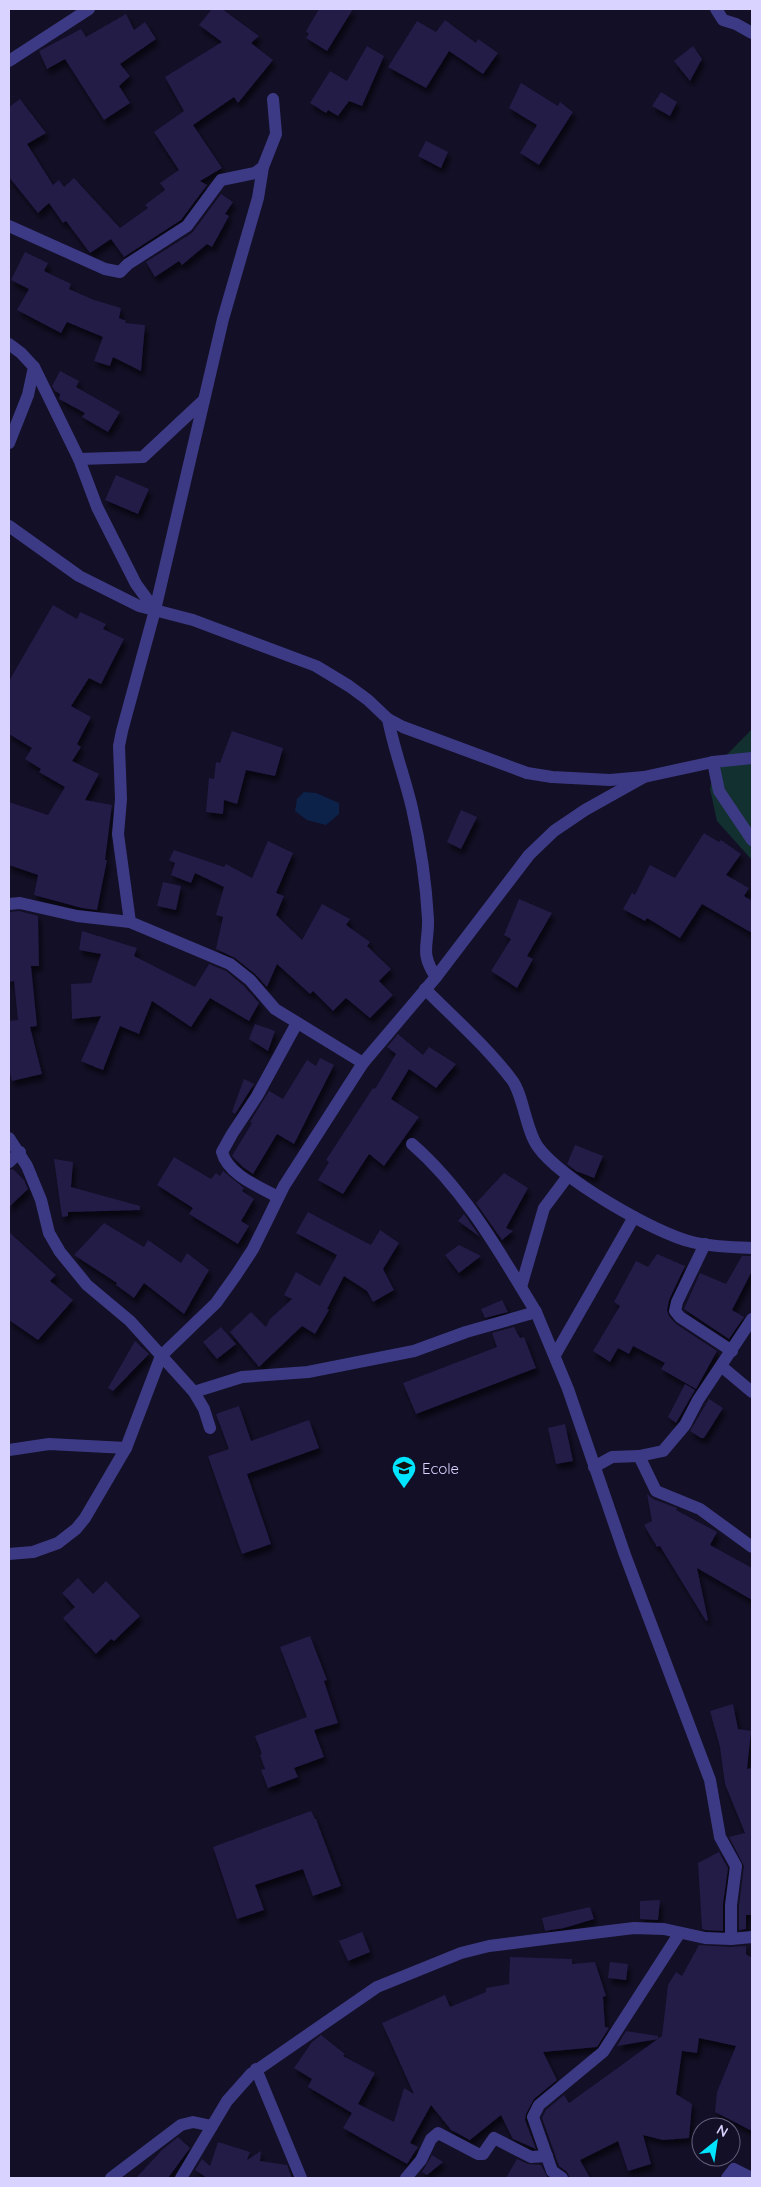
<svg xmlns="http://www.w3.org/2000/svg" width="761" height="2187" viewBox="0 0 761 2187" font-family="Quicksand,sans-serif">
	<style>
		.green { fill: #12302f }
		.water { fill: #0c2248 }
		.building { fill: #241b47; filter: url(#shadow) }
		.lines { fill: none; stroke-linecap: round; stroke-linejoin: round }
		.minor { stroke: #3d3a85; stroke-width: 12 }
		.labels { text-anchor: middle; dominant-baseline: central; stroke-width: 4; stroke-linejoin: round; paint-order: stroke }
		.poi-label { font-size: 15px; fill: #d9d4ff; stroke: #130f26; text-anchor: start }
	</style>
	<defs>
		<filter id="shadow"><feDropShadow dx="3" dy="5.5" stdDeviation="2.5" flood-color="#0009"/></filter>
	</defs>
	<rect width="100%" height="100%" fill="#130f26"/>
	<path class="green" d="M752 729V860L717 821 710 789 715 767Z"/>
	<path class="water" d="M304 792 316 793 339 803V814L326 825 307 820 295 811 297 799Z"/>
	<g class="building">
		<path d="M212 9H222L259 36 251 43 273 60 238 103 234 97 193 125 222 168 200 181 207 185 181 220 124 257 111 239 90 253 66 221 63 223 49 203 38 213 9 177V107L20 99 46 133 27 144 53 185 59 180 64 187 74 178 120 228 148 208 145 205 165 190 160 183 179 170 154 132 184 111 165 77 222 42 199 25Z"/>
		<path d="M319 9H353L327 51 306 38 309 34 306 31Z"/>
		<path d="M126 14 134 30 145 22 156 39 120 64 130 76 119 86 130 103 104 120 65 59 47 69 39 51 81 29 86 37Z"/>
		<path d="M445 20 476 43 478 39 498 53 483 74 449 51 426 88 388 67 417 21 436 32Z"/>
		<path d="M367 46 384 56 362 106 349 101 338 116 328 110 326 113 310 103 330 71 347 81Z"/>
		<path d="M693 46 702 59 690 81 674 61Z"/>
		<path d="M521 83 558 106 560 102 573 112 539 165 520 153 537 125 509 108Z"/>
		<path d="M661 92 677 102 670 116 652 106Z"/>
		<path d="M426 141 448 152 441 168 418 156Z"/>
		<path d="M221 194 233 202 225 214 229 216 212 247 207 244 182 265 179 261 155 277 146 262 192 233Z"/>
		<path d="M25 252 48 263 44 271 71 284 69 289 94 300 121 308 119 318 126 321 125 323 145 325 141 371 113 357 110 366 94 361 103 337 67 322 61 333 17 310 29 289 11 280Z"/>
		<path d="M60 371 79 381 76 387 120 412 108 432 82 417 85 413 59 399 60 394 55 391 52 386Z"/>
		<path d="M116 475 149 489 138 514 105 500Z"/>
		<path d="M53 605 77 619 80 612 106 624 103 629 124 639 101 684 89 678 71 706 91 717 77 744 81 747 72 761 99 774 85 800 112 805 105 860H107L97 910 82 908 34 895 38 875 9 865V802L48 815 65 787 39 772 41 769 25 759 32 748 9 734V681Z"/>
		<path d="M232 731 283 748 275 776 246 770 237 804 224 800 223 814 206 812 209 778 214 779 216 762 220 763Z"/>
		<path d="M461 810 477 817 461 849 447 842Z"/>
		<path d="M704 833 719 842 721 840 741 854 726 875 749 888 744 896 752 901V933L702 904 680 938 647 918 645 921 623 909 632 893 635 895 650 865 675 878Z"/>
		<path d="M268 841 293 853 276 893 284 896 276 915 302 940 322 904 350 919 346 925 370 942 367 946 391 969 379 981 393 995 370 1018 346 998 333 1011 313 991 310 994 277 964 267 987 255 974 235 958 216 949 223 917 216 915 224 887 195 873 191 883 171 875 175 863 169 860 174 850 224 867 226 864 252 878Z"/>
		<path d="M163 882 181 886 176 910 157 906Z"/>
		<path d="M519 899 552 913 527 956 533 959 517 988 491 971 511 939 504 935Z"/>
		<path d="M19 911 38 916 39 966H31L37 1026 30 1027 42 1074 12 1081 9 1069V1021L18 1020 14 981 9 982V912Z"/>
		<path d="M82 931 137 948 134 956 195 987 209 964 226 971 244 986 259 1003 249 1021 210 998 191 1027 152 1001 139 1034 120 1026 103 1070 95 1067 81 1061 101 1016 72 1019 71 984 91 983 101 954 79 950Z"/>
		<path d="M255 1024 275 1031 268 1051 249 1039Z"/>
		<path d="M398 1034 423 1055 429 1047 456 1064 436 1088 409 1069 391 1099 419 1117 384 1166 369 1154 343 1194 318 1180 329 1162 326 1160 373 1088 375 1089 396 1054 387 1047Z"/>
		<path d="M320 1058 334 1065 294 1144 277 1134 253 1174 243 1167 232 1156 252 1123 250 1122 269 1091 283 1099 307 1060 316 1066Z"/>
		<path d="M244 1079 254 1084 235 1114 232 1112Z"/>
		<path d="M575 1145 603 1156 594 1178 576 1171 567 1164Z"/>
		<path d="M174 1157 211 1179 216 1173 220 1176 223 1171 244 1188 242 1191 254 1199 241 1221 249 1226 238 1244 189 1214 193 1208 157 1185Z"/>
		<path d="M54 1159 73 1162 71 1187 140 1206V1210L68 1212V1216L62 1217Z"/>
		<path d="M13 1169 24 1180 28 1189 9 1207V1170Z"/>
		<path d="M504 1173 528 1188 506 1228 513 1231 502 1240 476 1203Z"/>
		<path d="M308 1212 371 1245 380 1230 399 1243 383 1269 394 1290 373 1302 367 1291 344 1276 327 1309 329 1310 315 1334 302 1326 259 1367 230 1332 251 1312 266 1327 270 1319 292 1299 284 1295 296 1272 320 1286 337 1255 296 1233Z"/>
		<path d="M464 1214 474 1228 480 1237 458 1221Z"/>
		<path d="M104 1223 144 1247 148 1240 181 1263 187 1253 209 1270 184 1314 144 1283 134 1298 116 1285 117 1283 74 1255Z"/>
		<path d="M9 1232 56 1275 50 1281 73 1300 38 1340 9 1320Z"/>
		<path d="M459 1245 481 1256 459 1273 445 1255Z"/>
		<path d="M657 1254 685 1266 669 1300 667 1310 669 1316 676 1324 717 1351 696 1389 661 1369 665 1363 633 1346 629 1354 618 1348 610 1362 593 1351 620 1306 614 1302 636 1261 648 1267Z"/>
		<path d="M742 1256H752V1271L732 1310 744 1317 729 1339 684 1309 700 1273 726 1284Z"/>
		<path d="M502 1300 508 1312 485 1318 481 1309Z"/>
		<path d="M221 1327 236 1344 217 1359 203 1342Z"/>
		<path d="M514 1327 520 1338 524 1337 536 1368 416 1414 403 1383 497 1347 492 1333Z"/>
		<path d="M135 1341 149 1354 113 1391 108 1388Z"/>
		<path d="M685 1384 695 1390 676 1423 668 1417Z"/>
		<path d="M709 1399 723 1408 704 1438H701L690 1431Z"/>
		<path d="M239 1406 251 1441 309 1420 319 1448 247 1474 271 1544 242 1554 208 1456 229 1449 216 1414Z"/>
		<path d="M565 1424 573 1461 556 1464 548 1428Z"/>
		<path d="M647 1494 653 1499 677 1508 676 1510 717 1532 710 1545 752 1568V1600L697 1568 708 1620 706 1621 660 1546 657 1547 644 1525 652 1521Z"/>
		<path d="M78 1578 93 1594 106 1581 140 1616 114 1641 111 1639 96 1654 63 1618 75 1607 62 1593Z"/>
		<path d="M310 1636 327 1680 324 1681 338 1723 314 1730 324 1757 294 1768 298 1777 268 1788 261 1770 265 1769 260 1755 262 1754 255 1736 307 1717 280 1647Z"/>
		<path d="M733 1704 738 1729 751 1731 747 1769 752 1768V1910L751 1915H746V1929L739 1930V1906L744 1866 729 1837 745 1833 725 1784 720 1747 710 1711Z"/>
		<path d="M311 1811 315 1819H316L341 1886 313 1896 303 1869 255 1885 264 1910 237 1919 213 1847Z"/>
		<path d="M719 1852 728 1868 723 1904V1931L705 1930 702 1929 698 1863Z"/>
		<path d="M660 1900 658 1920 640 1919V1901Z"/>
		<path d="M590 1907 594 1919 564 1928 545 1931 542 1918Z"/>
		<path d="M362 1932 370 1952 348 1961 339 1941Z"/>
		<path d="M699 1945 731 1947 746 1946V1954L752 1958V2131L715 2112 717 2092 736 2046 699 2038 697 2053 682 2051 676 2094 692 2104 689 2138 663 2140 643 2135 651 2164 628 2171 618 2141 580 2160 590 2178H570L567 2172 559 2166 542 2118 546 2110 564 2095 569 2103 662 2036 668 1985 676 1972 682 1976Z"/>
		<path d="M510 1957 572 1959V1964L595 1962 606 1996 603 1997 605 2027 609 2028 597 2047 543 2052 557 2080 534 2099 526 2114 525 2120 536 2149 513 2139 501 2115 470 2140 451 2130 431 2105 410 2143 418 2147 407 2164 343 2128 352 2113 308 2087 312 2079 294 2068 312 2042 321 2035 345 2054 343 2056 375 2073 358 2104 394 2122 404 2088 414 2094 382 2023 445 1995 450 2007 486 1992V1988L509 1984Z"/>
		<path d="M610 1962 628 1964 626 1980 608 1978Z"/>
		<path d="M626 2031 658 2036V2039L617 2046Z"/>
		<path d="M178 2137 190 2148 168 2178H136L162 2150Z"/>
		<path d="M218 2142 250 2152 247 2160 261 2151 260 2161 287 2165 292 2178H207L195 2170 202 2159 210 2166Z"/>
		<path d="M432 2155 443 2162 427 2175 422 2172Z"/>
		<path d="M517 2159 528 2164 541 2165 548 2178H506Z"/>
	</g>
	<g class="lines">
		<g class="minor">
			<path d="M716 9 723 20 736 24 752 33"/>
			<path d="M9 61 89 9"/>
			<path d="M273 99 276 134 263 167 258 198 223 319 155 610 122 731 119 746 121 799 118 834 130 922 230 964 250 980 275 1009 363 1063"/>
			<path d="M9 226 105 269 120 272 128 264 187 226 221 180 255 173 263 167"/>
			<path d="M9 344 21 353 34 367 28 395 9 443"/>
			<path d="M34 367 79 459 97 507 136 584 155 610"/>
			<path d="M79 459 143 457 204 400"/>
			<path d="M9 526 79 576 139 606 193 620 316 666 349 686 368 700 388 719 403 727 527 773 552 777 610 780 644 777 713 762 752 758"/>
			<path d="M388 719C394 750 405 778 412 808 420 843 426 882 428 919 429 945 419 952 436 977"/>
			<path d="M713 762 719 791 752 840"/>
			<path d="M9 904 20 903 77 916 130 922"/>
			<path d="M425 989C455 1019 487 1047 512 1080 523 1094 526 1131 538 1147 560 1178 654 1233 692 1242 711 1247 733 1247 752 1248"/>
			<path d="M9 1138 27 1166 41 1200 49 1233 60 1252 87 1285 130 1321 194 1392 204 1409 210 1428"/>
			<path d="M412 1144C465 1190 500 1253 536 1312"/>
			<path d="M9 1162 20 1152"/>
			<path d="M278 1197C260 1187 228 1175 222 1152L232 1134 257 1096 297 1023"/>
			<path d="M705 1244 677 1302 675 1311 680 1317 732 1351"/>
			<path d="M521 1287 544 1208 568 1176"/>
			<path d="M555 1355 634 1217"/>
			<path d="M721 1366 752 1392"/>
			<path d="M194 1392 242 1377 308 1372 414 1351 466 1332 536 1312 568 1389 625 1555 710 1780 720 1837 736 1866 731 1905V1939"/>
			<path d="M9 1450 49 1444 126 1448"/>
			<path d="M639 1456 656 1491 700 1509 752 1547"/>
			<path d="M594 1467 612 1457 639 1456 663 1451 685 1425 698 1400 752 1319"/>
			<path d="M9 1554 33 1552 58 1543 76 1529 85 1518 126 1448 161 1356 216 1303 236 1275 253 1249 284 1186 363 1063 436 977 529 855 554 831 585 810 644 777"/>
			<path d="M256 2069 301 2178"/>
			<path d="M111 2178 181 2125 193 2122 212 2126"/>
			<path d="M181 2178 227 2101 251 2074 377 1987 461 1953 489 1946 552 1938 634 1928 664 1929 705 1938 731 1939 752 1937"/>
			<path d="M406 2178 421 2160 431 2139 438 2133 478 2154H483L494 2138 531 2157 547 2156"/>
			<path d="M562 2178 552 2171 533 2117 539 2105 603 2052 679 1934"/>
			<path d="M727 2178 734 2169 752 2178"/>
		</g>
	</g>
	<defs>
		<symbol id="school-pin" viewBox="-11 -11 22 30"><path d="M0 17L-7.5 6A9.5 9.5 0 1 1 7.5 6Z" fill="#00e5ff" stroke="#130f26"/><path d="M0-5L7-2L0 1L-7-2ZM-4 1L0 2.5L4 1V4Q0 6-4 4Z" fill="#111"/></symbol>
	</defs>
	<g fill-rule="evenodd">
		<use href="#school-pin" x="390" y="1454" width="28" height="38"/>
	</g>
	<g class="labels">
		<g class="poi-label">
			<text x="422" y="1468">Ecole</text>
		</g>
	</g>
	<rect width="761" height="2187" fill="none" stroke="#d9d4ff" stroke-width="20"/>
	<g transform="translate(716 2142) rotate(30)"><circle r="24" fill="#130f26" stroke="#625e7d"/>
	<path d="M0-4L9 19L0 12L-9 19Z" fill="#00e5ff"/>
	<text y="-8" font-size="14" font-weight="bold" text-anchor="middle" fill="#d9d4ff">N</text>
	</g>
</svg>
